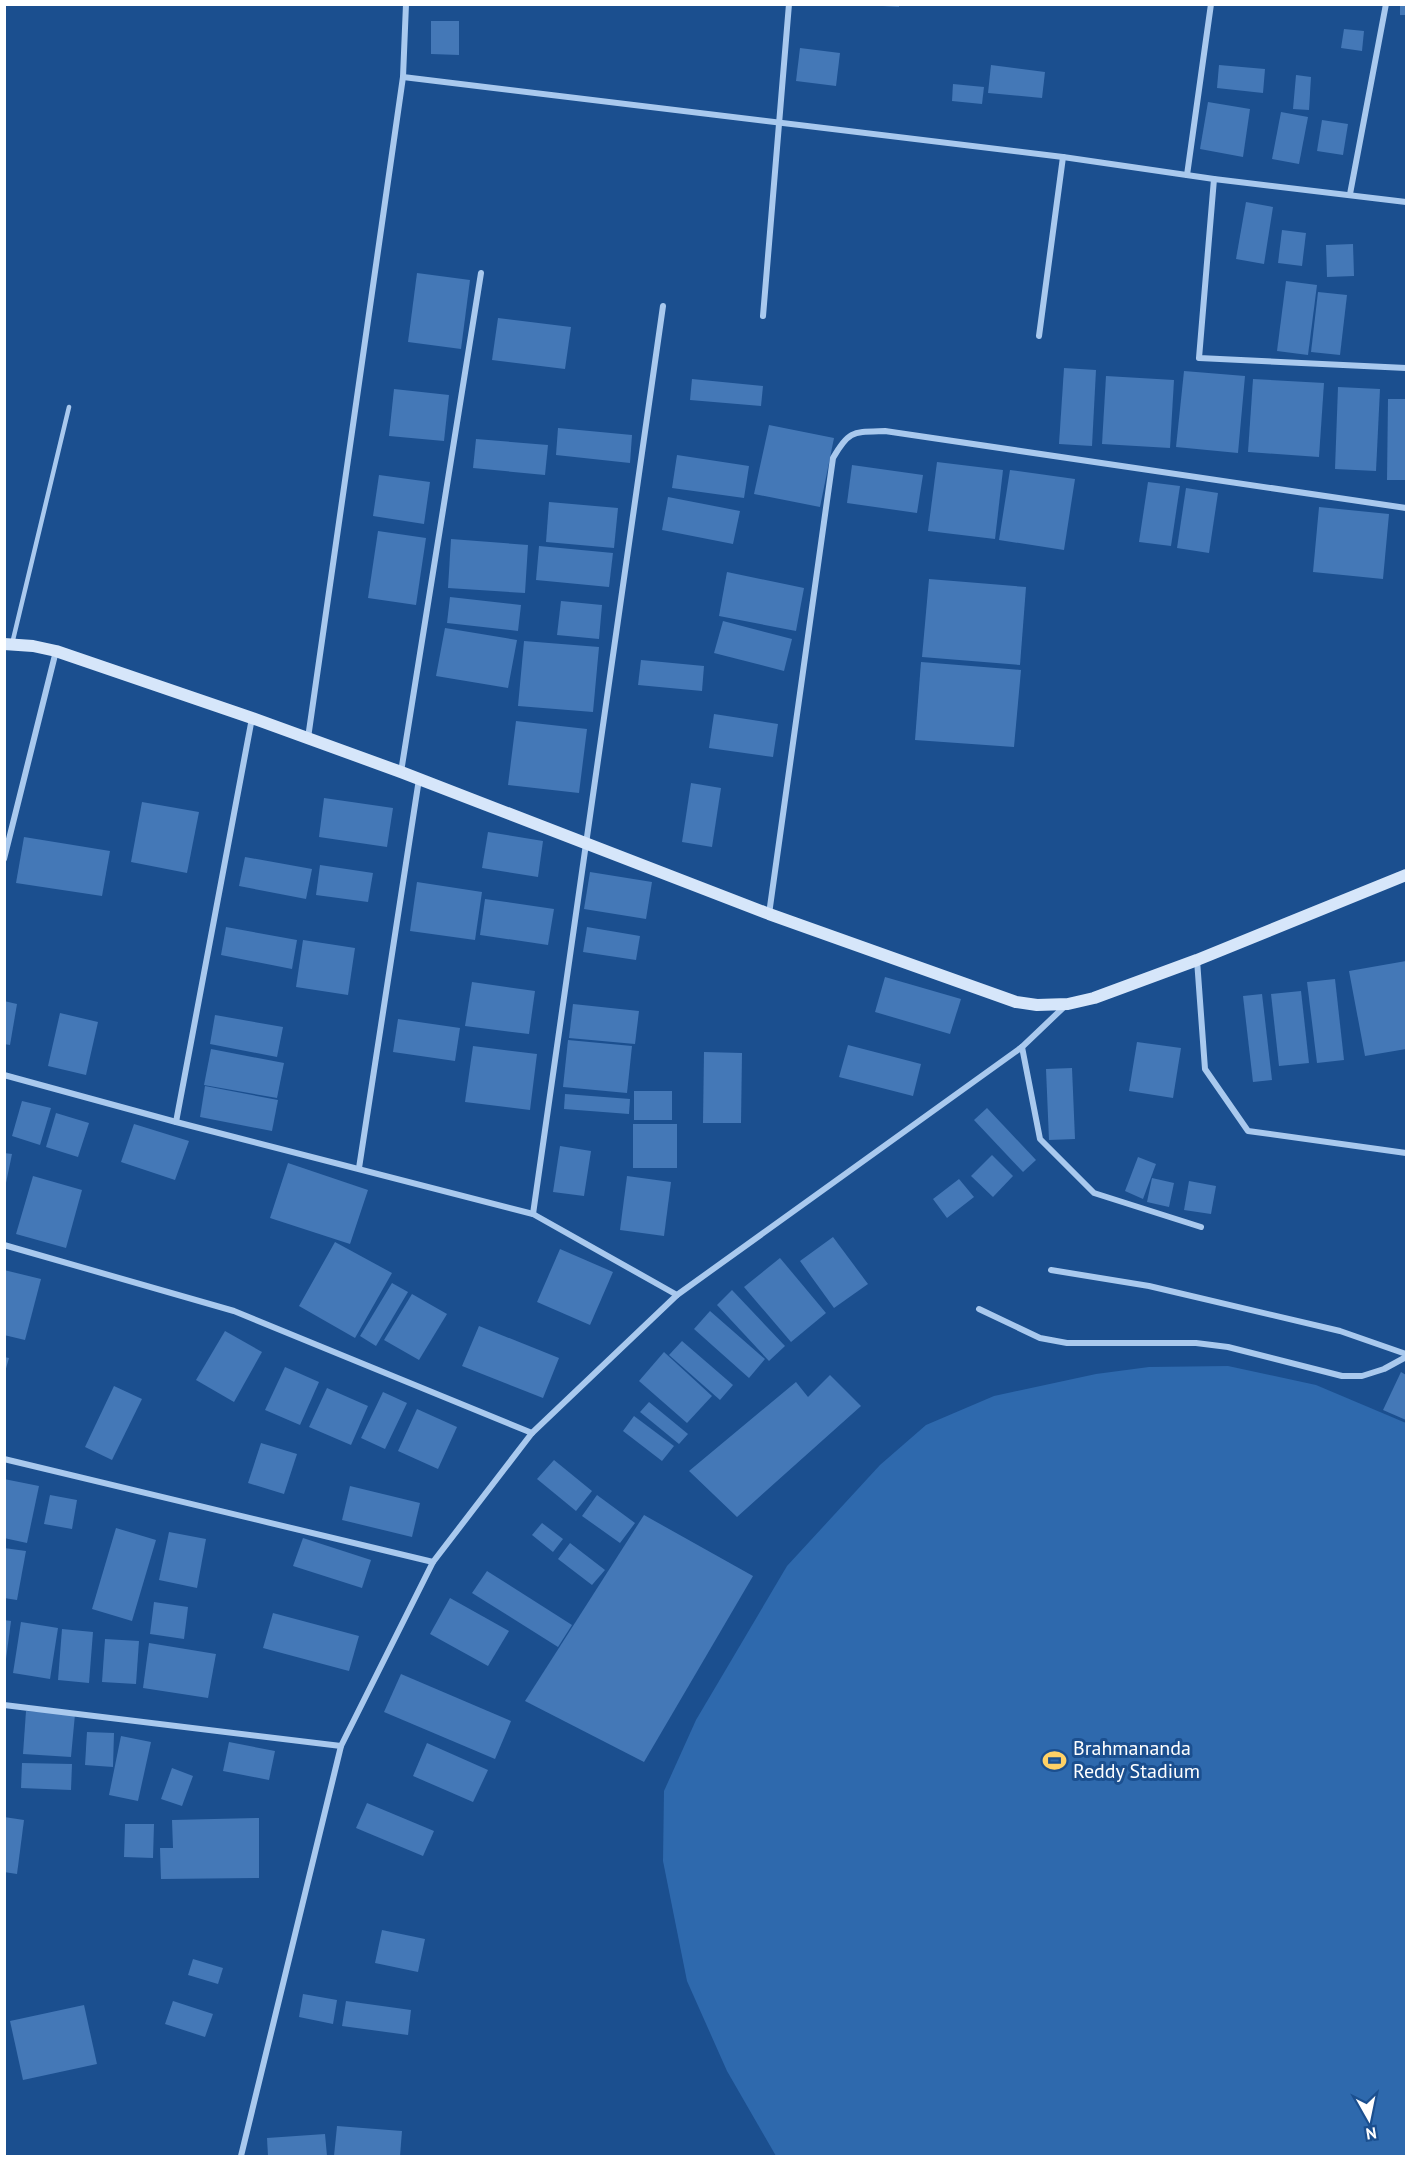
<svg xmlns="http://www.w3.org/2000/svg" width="1411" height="2161" viewBox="0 0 1411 2161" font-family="'PT Sans',sans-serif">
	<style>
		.green { fill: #2e69ad }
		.building { fill: #4478b7 }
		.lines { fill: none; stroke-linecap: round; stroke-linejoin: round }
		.lane { stroke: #a9c9ee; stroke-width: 4.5 }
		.street { stroke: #a9c9ee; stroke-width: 6 }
		.secondary { stroke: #d6e6fa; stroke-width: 12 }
		.labels { text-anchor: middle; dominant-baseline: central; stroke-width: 6; stroke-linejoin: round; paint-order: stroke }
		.poi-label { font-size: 20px; fill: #fff; stroke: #1b4f8f; text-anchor: start }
	</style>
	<rect width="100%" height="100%" fill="#1b4f8f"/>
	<path class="green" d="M1228 1366 1316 1385 1406 1423V2156H776L727 2071 687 1981 663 1861 664 1791 696 1720 787 1566 880 1465 926 1425 994 1396 1096 1374 1149 1367Z"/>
	<g class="building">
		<rect x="1400" y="4" width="6" height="11"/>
		<path d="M883 5H899V7L883 6Z"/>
		<path d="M431 21H459V55L431 54Z"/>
		<path d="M1344 29 1364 31 1362 51 1341 48Z"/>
		<path d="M800 48 840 53 836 86 796 81Z"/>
		<path d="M991 65 1045 72 1042 98 988 93Z"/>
		<path d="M1219 65 1265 69 1263 93 1217 88Z"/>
		<path d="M1296 75 1311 77 1309 110 1293 109Z"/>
		<path d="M953 84 984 87 982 104 952 101Z"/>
		<path d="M1208 102 1250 109 1243 157 1200 149Z"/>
		<path d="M1281 112 1308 117 1299 164 1272 159Z"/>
		<path d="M1322 120 1348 124 1343 155 1317 151Z"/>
		<path d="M1246 202 1273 207 1264 264 1236 259Z"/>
		<path d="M1282 230 1306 233 1302 266 1278 263Z"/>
		<path d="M1353 244 1354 276 1327 277 1326 245Z"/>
		<path d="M417 273 470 280 461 349 408 342Z"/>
		<path d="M1286 281 1317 285 1308 355 1277 351Z"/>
		<path d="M1318 292 1347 295 1340 355 1311 352Z"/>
		<path d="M498 318 571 327 565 369 492 360Z"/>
		<path d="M1064 368 1096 370 1092 446 1059 444Z"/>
		<path d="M1184 371 1245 376 1238 453 1176 447Z"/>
		<path d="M1106 376 1174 380 1170 448 1102 444Z"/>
		<path d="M692 379 763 386 761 406 690 400Z"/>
		<path d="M1253 379 1324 383 1319 457 1248 452Z"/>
		<path d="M1338 387 1380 389 1376 471 1335 469Z"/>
		<path d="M394 389 449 395 444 441 389 436Z"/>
		<path d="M1388 399H1406V480H1387Z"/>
		<path d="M769 425 834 438 820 507 754 494Z"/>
		<path d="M558 428 632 435 630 463 556 455Z"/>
		<path d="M476 439 548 445 545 475 473 468Z"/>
		<path d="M677 455 749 466 744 498 672 488Z"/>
		<path d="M937 462 1003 470 995 539 928 531Z"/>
		<path d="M852 465 923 475 917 513 847 503Z"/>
		<path d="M1010 470 1075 479 1064 550 999 540Z"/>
		<path d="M379 475 430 482 424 524 373 516Z"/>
		<path d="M1148 482 1180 486 1171 546 1139 542Z"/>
		<path d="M1186 488 1218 493 1209 553 1177 548Z"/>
		<path d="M668 497 740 511 733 544 662 530Z"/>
		<path d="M549 502 618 508 614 548 546 542Z"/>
		<path d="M1319 507 1389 514 1383 579 1313 572Z"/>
		<path d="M378 531 426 538 416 605 368 598Z"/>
		<path d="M451 539 528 545 525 593 448 588Z"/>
		<path d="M539 546 613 553 609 587 536 580Z"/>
		<path d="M727 572 804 588 796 631 719 616Z"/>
		<path d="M929 579 1026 587 1020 665 922 657Z"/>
		<path d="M450 597 521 605 518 631 447 623Z"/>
		<path d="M561 601 602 605 599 639 557 635Z"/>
		<path d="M723 621 792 639 784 671 714 653Z"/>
		<path d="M445 628 517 640 508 688 436 676Z"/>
		<path d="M524 641 599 647 593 712 518 706Z"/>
		<path d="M641 660 704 666 702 691 638 685Z"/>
		<path d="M921 662 1021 670 1014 747 915 740Z"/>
		<path d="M714 714 778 724 773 757 709 748Z"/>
		<path d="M516 721 587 729 579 793 508 785Z"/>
		<path d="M691 783 721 788 712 847 682 842Z"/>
		<path d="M324 798 393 808 387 847 319 837Z"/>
		<path d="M142 802 199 812 187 873 131 862Z"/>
		<path d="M488 832 543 841 538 877 482 868Z"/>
		<path d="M24 837 110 851 102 896 16 883Z"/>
		<path d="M245 857 312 869 306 899 239 886Z"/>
		<path d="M320 865 373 873 368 902 316 895Z"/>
		<path d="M590 872 652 882 646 919 584 909Z"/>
		<path d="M417 882 482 892 475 940 410 931Z"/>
		<path d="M485 899 554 909 548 945 480 935Z"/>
		<path d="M226 927 297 940 292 969 221 955Z"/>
		<path d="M587 927 640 936 636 960 583 952Z"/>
		<path d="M303 940 355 948 348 995 296 987Z"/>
		<path d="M1406 961V1049L1365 1056 1349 971Z"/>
		<path d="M885 977 961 999 950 1034 875 1012Z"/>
		<path d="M1335 979 1344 1060 1317 1063 1307 982Z"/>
		<path d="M472 982 535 991 529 1034 465 1026Z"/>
		<path d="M1301 991 1309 1063 1279 1066 1271 994Z"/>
		<path d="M1262 994 1272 1080 1253 1082 1243 996Z"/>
		<path d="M4 1001 17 1004 10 1045 4 1044Z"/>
		<path d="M573 1004 639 1011 635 1044 569 1038Z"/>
		<path d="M60 1013 98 1022 86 1075 48 1066Z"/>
		<path d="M215 1015 283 1027 277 1057 210 1044Z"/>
		<path d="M398 1019 460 1028 455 1061 393 1052Z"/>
		<path d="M568 1040 632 1046 627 1093 563 1087Z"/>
		<path d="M1137 1042 1181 1048 1173 1098 1129 1091Z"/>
		<path d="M848 1045 921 1064 913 1096 839 1077Z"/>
		<path d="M473 1046 537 1054 530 1110 465 1102Z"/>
		<path d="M211 1049 284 1063 277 1098 204 1085Z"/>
		<path d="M704 1052 742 1053 741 1123H703Z"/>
		<path d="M1072 1068 1075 1139 1049 1140 1046 1069Z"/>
		<path d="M205 1086 278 1100 272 1131 200 1117Z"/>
		<rect x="634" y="1091" width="38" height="29"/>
		<path d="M565 1094 630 1099 629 1114 564 1109Z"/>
		<path d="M22 1101 51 1108 40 1145 12 1136Z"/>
		<path d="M987 1108 1036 1160 1023 1172 974 1120Z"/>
		<path d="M56 1113 89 1123 78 1157 46 1147Z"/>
		<path d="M134 1124 189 1141 175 1180 121 1162Z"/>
		<rect x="633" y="1124" width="44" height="44"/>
		<path d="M560 1146 591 1151 584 1196 553 1192Z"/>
		<path d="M4 1153 12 1154 6 1183H4Z"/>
		<path d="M992 1155 1013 1176 993 1197 971 1176Z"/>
		<path d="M1138 1157 1156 1164 1143 1199 1125 1191Z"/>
		<path d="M288 1163 368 1190 350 1244 270 1218Z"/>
		<path d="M33 1176 82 1190 66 1248 16 1234Z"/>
		<path d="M627 1176 671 1182 664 1236 620 1230Z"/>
		<path d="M1152 1178 1174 1183 1169 1207 1147 1202Z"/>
		<path d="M959 1179 974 1197 947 1218 933 1199Z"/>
		<path d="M1189 1181 1216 1186 1211 1214 1184 1210Z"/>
		<path d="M833 1237 868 1284 834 1308 800 1261Z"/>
		<path d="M335 1242 392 1273 355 1338 299 1306Z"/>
		<path d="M560 1249 613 1272 590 1325 537 1302Z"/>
		<path d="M780 1258 826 1313 791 1342 744 1287Z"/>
		<path d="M4 1270 41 1279 25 1340 4 1335Z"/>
		<path d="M392 1283 408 1292 376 1346 360 1336Z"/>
		<path d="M732 1290 785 1346 769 1361 717 1305Z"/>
		<path d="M412 1294 447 1314 419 1360 384 1340Z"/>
		<path d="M710 1311 765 1359 749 1378 694 1329Z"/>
		<path d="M479 1326 559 1358 543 1398 462 1366Z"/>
		<path d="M225 1331 262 1352 234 1402 196 1380Z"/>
		<path d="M682 1341 733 1385 720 1400 669 1355Z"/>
		<path d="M664 1352 712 1396 687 1423 639 1381Z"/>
		<path d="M4 1357 9 1358 5 1372H4Z"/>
		<path d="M285 1367 319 1382 300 1425 265 1410Z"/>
		<path d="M1401 1372 1406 1375V1420L1383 1410Z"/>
		<path d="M830 1375 861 1406 737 1517 689 1471 796 1382 808 1397Z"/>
		<path d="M114 1386 142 1399 112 1460 85 1447Z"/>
		<path d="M327 1388 368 1406 351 1445 309 1427Z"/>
		<path d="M383 1392 407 1403 385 1449 361 1438Z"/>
		<path d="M649 1402 688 1434 679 1444 640 1412Z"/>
		<path d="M417 1409 457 1427 438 1469 398 1451Z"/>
		<path d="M634 1416 674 1446 662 1461 623 1431Z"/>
		<path d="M261 1443 297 1454 284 1494 248 1483Z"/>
		<path d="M554 1460 592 1491 576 1511 537 1479Z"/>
		<path d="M4 1479 39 1486 27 1543 4 1538Z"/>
		<path d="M350 1486 420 1503 412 1537 342 1520Z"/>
		<path d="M50 1495 77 1500 72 1529 44 1524Z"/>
		<path d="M597 1495 635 1523 620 1543 582 1516Z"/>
		<path d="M644 1515 753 1576 644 1762 525 1701Z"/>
		<path d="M542 1523 563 1539 553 1552 532 1535Z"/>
		<path d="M116 1528 156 1540 132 1621 92 1609Z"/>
		<path d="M169 1532 206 1539 197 1588 159 1580Z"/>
		<path d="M303 1538 371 1560 362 1588 293 1566Z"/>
		<path d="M570 1543 605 1570 592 1585 558 1559Z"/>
		<path d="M4 1548 26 1551 17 1600 4 1598Z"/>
		<path d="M487 1571 572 1625 558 1647 472 1593Z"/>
		<path d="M450 1598 509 1631 488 1666 430 1634Z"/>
		<path d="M154 1602 188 1607 184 1639 150 1634Z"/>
		<path d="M273 1613 359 1636 349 1671 263 1648Z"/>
		<path d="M4 1620 11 1621 6 1659H4Z"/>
		<path d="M21 1622 58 1628 50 1679 13 1673Z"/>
		<path d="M62 1629 93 1632 89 1683 58 1680Z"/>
		<path d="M105 1639 139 1641 136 1684 102 1682Z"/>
		<path d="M149 1643 216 1654 208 1698 143 1688Z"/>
		<path d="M401 1674 511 1721 495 1759 384 1712Z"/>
		<path d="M26 1711 75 1714 71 1757 23 1754Z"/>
		<path d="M87 1732 114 1733 113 1767 85 1765Z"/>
		<path d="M121 1736 151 1742 138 1801 109 1795Z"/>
		<path d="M229 1742 275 1751 269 1780 223 1771Z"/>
		<path d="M427 1743 488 1770 473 1802 413 1776Z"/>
		<path d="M22 1763 72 1764 71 1790 21 1788Z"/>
		<path d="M172 1768 193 1776 182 1806 161 1799Z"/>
		<path d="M367 1803 434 1831 423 1856 356 1828Z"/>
		<path d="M4 1817 24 1820 17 1874 4 1872Z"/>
		<path d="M259 1818V1878L161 1879 160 1848H173L172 1820Z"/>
		<path d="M125 1824H154L153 1858 124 1857Z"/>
		<path d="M382 1930 425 1939 418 1972 375 1963Z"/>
		<path d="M193 1959 223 1968 218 1984 188 1975Z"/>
		<path d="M303 1994 337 2000 333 2024 299 2017Z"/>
		<path d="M173 2001 213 2014 205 2037 165 2024Z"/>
		<path d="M346 2001 411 2010 408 2035 342 2026Z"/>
		<path d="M84 2005 97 2064 23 2080 10 2021Z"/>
		<path d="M337 2126 402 2131 400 2156H334Z"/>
		<path d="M325 2134 327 2156H268L267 2138Z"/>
	</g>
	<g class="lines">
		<path class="lane" d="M12 644 69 407"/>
		<g class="street">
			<path d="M403 77 1063 157 1214 179 1406 202"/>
			<path d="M1187 175 1211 4"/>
			<path d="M1214 179 1199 358 1406 368"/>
			<path d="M1350 194 1386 4"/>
			<path d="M763 316 789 4"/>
			<path d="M1039 336 1063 157"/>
			<path d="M308 738 403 77 406 4"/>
			<path d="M401 772 481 273"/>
			<path d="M4 859 56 651"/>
			<path d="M769 914 833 458C849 430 853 432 885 431L1406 508"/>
			<path d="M1197 960 1205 1069 1248 1131 1406 1153"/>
			<path d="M1022 1047 1040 1139 1094 1193 1201 1227"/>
			<path d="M4 1075 176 1122 533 1214 677 1295"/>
			<path d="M176 1122 252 718"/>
			<path d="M359 1168 419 779"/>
			<path d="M533 1214 663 306"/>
			<path d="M4 1245 234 1311 532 1433"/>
			<path d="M1051 1270 1149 1286 1340 1331 1406 1354"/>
			<path d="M979 1309 1040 1338 1067 1343H1196L1228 1347 1342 1376H1362L1384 1369 1406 1357"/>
			<path d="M4 1459 433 1562"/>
			<path d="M4 1705 341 1746"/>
			<path d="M241 2156 341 1746 433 1562 532 1433 677 1295 1022 1047 1065 1006"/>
		</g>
		<path class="secondary" d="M4 644 33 646 56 651 252 718 401 772 769 914 1016 1002 1037 1005 1068 1004 1094 998 1197 960 1406 875"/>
	</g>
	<defs>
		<symbol id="stadium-bare" viewBox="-9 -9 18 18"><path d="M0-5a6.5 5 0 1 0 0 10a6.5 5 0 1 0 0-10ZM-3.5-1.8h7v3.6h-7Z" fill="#ffd166" stroke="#1b4f8f" stroke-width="2.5" paint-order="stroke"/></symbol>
	</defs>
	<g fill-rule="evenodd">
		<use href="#stadium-bare" x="1038" y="1744" width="33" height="33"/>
	</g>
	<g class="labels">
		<g class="poi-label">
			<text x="1073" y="1748">Brahmananda<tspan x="1073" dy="23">Reddy Stadium</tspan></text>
		</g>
	</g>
	<rect width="1411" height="2161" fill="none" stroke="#ffffff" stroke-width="12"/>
	<g transform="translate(1369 2119) rotate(171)" stroke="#1b4f8f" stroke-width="4.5" paint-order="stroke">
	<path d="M0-4.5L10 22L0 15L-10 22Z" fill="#ffffff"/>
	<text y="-9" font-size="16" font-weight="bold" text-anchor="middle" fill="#ffffff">N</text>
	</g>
</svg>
